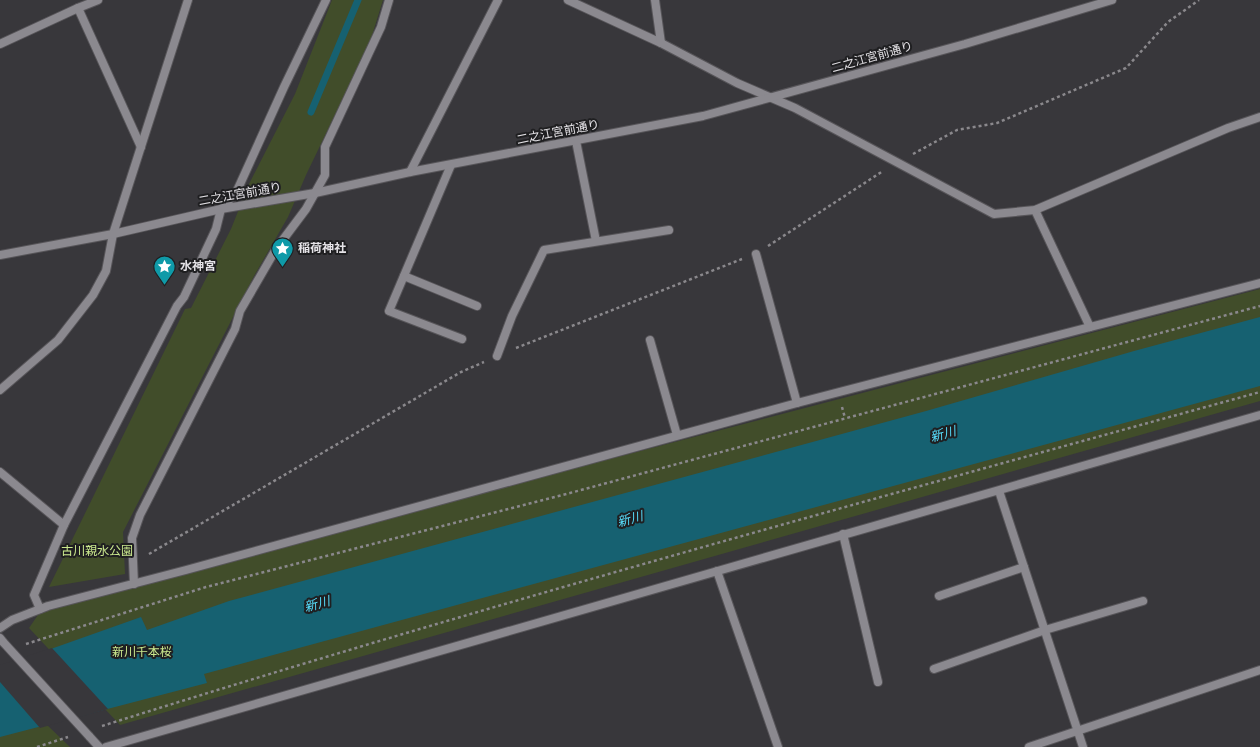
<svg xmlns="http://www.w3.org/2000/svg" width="1260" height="747" viewBox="0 0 1260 747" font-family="Karla,'Noto Sans JP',sans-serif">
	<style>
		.green { fill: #414d2a }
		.water { fill: #166171 }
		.pier { fill: #38373b }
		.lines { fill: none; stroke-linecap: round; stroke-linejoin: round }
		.stream { stroke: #166171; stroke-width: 7 }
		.service-casing { stroke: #575559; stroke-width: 10 }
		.minor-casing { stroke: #575559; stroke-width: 10 }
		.tertiary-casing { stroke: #575559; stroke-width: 10 }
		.path { stroke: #8a888c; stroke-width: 2.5; stroke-dasharray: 3 3; stroke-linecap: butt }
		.service { stroke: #8b898f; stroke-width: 8 }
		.minor { stroke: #8b898f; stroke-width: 8 }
		.tertiary { stroke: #8b898f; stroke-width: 8 }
		.tertiary-bridge-casing { stroke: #575559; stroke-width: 10; stroke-linecap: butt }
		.tertiary-bridge { stroke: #8b898f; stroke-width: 8 }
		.labels { text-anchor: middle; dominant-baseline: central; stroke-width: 4; stroke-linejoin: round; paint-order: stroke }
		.street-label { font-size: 12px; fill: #e5e3e7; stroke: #1f1f21 }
		.poi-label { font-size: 12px; font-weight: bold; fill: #e5e3e7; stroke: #1f1f21; text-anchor: start }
		.park-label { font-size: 12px; fill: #cbe98e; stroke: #1f1f21 }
		.water-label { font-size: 13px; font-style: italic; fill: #56dbf9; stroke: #1f1f21 }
	</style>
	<rect width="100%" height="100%" fill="#38373b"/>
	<g class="green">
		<path d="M332 0H383L370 42 306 175 288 217 254 276 123 532 125 574 49 587 185 309 191 308 231 229 249 184 295 94Z"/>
		<path d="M1260 289V401L120 725 29 628 40 612 198 571 407 512Z"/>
		<path d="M0 680 70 747H0Z"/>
	</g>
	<path class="water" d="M1260 317V386L204 674 207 683 0 737V667L141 617 147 630 229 601 926 411 1134 351Z"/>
	<path class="pier" d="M52 648 108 709 40 728 0 682V665Z"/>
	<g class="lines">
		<path class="stream" d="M311 112 358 0"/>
		<defs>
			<g id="service">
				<path d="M78 8 98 0"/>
				<path d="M0 44 78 8 141 147"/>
				<path d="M576 141 596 241"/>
				<path d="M451 165 389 311 462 339"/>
				<path d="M410 172 498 0"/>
				<path d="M1035 210 1090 327"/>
				<path d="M756 254 797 403"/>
				<path d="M404 276 477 306"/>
				<path d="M650 340 677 435"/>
				<path d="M497 356 512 316 544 250 669 230"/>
				<path d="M0 390 58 340 93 295 106 271 113 234 188 0"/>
				<path d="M0 472 64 525"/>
				<path d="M843 534 878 682"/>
				<path d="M939 596 1024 567"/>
				<path d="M934 669 1045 630 1143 601"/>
			</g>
			<g id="minor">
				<path d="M568 0 661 43 737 83 795 108 994 214 1035 210 1228 128 1260 117"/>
				<path d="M655 0 661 43"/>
				<path d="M999 491 1083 747"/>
				<path d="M717 571 778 747"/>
				<path d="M134 584 132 538 140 515 235 329 240 311 276 249 306 209 325 175V147L381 27 389 0"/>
				<path d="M40 609 34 595 64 525 177 306 184 297 216 229 221 209 236 193 284 87 326 0"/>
				<path d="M0 628 12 620 48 606 186 570 797 403 1260 283"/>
				<path d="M106 747 1260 415"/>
				<path d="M1029 747 1260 670"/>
			</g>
			<g id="tertiary">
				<path d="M0 255 113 234 221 209 315 193 410 172 703 116 965 44 1112 0"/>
				<path d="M0 638 4 643"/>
				<path d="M89 736 99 747"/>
			</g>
		</defs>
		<use href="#service" class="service-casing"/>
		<use href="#minor" class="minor-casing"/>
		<use href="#tertiary" class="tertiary-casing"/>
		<g class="path">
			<path d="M913 154 957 130 997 123 1126 68 1168 22 1199 0"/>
			<path d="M768 246 883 171"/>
			<path d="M516 348 742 259"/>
			<path d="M842 407 845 418"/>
			<path d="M149 554 461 372 484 362"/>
			<path d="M26 644 206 587 570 493 1260 306"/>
			<path d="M102 726C485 605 873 499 1260 392"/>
			<path d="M37 747 68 737"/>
		</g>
		<use href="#service" class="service"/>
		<use href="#minor" class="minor"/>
		<use href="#tertiary" class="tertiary"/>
		<defs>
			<path id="tertiary-bridge" d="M4 643 89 736"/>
		</defs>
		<use href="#tertiary-bridge" class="tertiary-bridge-casing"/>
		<use href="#tertiary-bridge" class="tertiary-bridge"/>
	</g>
	<defs>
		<symbol id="sight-pin" viewBox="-11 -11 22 30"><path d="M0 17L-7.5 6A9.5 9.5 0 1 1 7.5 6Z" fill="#0f9aa8" stroke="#1f1f21"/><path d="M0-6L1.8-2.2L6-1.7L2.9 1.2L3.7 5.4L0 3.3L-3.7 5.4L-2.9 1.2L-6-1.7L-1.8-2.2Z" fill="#fff"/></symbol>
	</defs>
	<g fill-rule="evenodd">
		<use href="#sight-pin" x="270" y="236" width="25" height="34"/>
		<use href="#sight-pin" x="152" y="254" width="25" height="34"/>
	</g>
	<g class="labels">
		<g class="street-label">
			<text transform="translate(872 57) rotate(-16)">二之江宮前通り</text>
			<text transform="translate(558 132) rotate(-11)">二之江宮前通り</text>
			<text transform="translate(240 194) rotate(-10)">二之江宮前通り</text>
		</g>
		<g class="poi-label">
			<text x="298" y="248">稲荷神社</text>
			<text x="180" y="266">水神宮</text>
		</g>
		<g class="park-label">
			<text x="97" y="551">古川親水公園</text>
			<text x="142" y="652">新川千本桜</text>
		</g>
		<g class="water-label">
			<text transform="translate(943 434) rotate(-15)">新川</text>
			<text transform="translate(630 519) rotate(-15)">新川</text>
			<text transform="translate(317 604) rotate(-15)">新川</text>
		</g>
	</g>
</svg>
